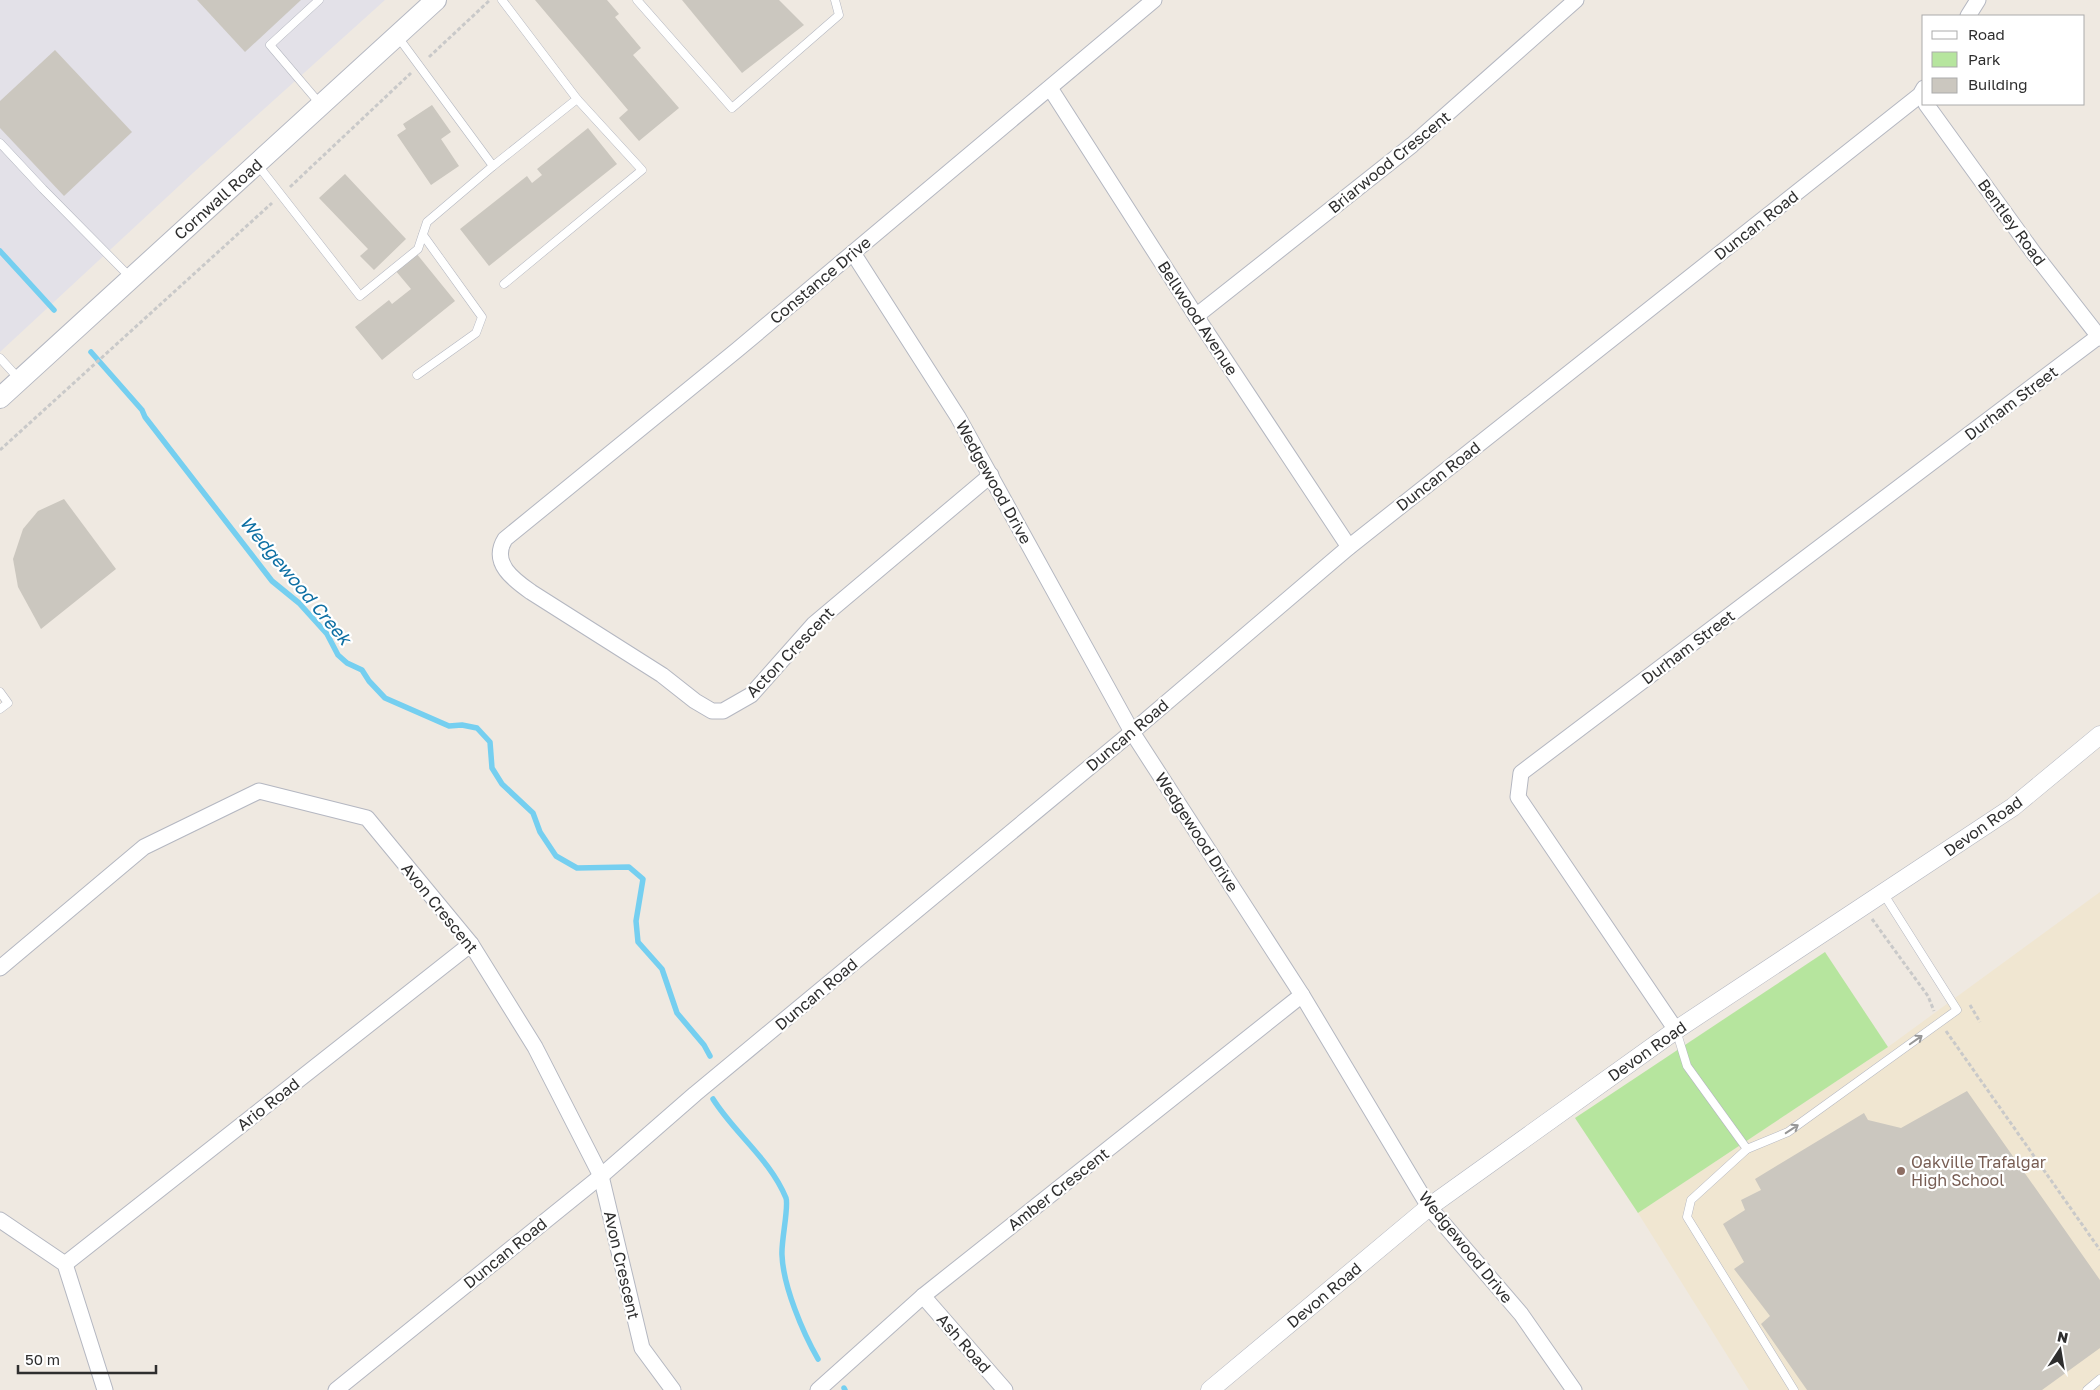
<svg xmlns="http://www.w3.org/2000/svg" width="2100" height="1390" viewBox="0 0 2100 1390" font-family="'Golos Text',sans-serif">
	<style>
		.industrial { fill: #e3e1e8 }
		.education { fill: #f0e6d1 }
		.green { fill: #b6e59e }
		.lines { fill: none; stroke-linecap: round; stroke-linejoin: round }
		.stream { stroke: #75cff0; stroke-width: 5.5 }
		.building { fill: #cbc7bf }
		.service-casing { stroke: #b4b7c1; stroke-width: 9 }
		.minor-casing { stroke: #b4b7c1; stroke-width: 17 }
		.tertiary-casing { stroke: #b4b7c1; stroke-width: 19 }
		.secondary-casing { stroke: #b4b7c1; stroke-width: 22 }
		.path { stroke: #c9c9c9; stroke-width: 3; stroke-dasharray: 4 2.5; stroke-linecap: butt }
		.service { stroke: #fff; stroke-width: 8 }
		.minor { stroke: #fff; stroke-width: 15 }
		.tertiary { stroke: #fff; stroke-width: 18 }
		.secondary { stroke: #fff; stroke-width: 20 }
		.oneway { stroke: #969696 }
		.education-dot { fill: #8d6e63; stroke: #fff; stroke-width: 2 }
		.labels { text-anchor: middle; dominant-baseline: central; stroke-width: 4.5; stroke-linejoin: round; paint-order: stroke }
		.street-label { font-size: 16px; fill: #2e2e2e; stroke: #fff }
		.education-label { font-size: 16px; fill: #785e54; stroke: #fff; text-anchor: start }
		.water-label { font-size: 18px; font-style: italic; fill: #0d6fa3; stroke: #fff }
	</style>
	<rect width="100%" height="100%" fill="#efe9e1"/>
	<path class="industrial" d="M0 0H385L194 172 0 352Z"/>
	<path class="education" d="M2100 892V1390H1749L1638 1213 1888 1047Z"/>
	<path class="green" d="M1825 952 1888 1047 1638 1213 1575 1118Z"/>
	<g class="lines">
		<g class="stream">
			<path d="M0 251 54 310"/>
			<path d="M91 352 142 410 145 417 272 581 299 603 327 634 338 655 347 663 362 670 369 681 385 698 449 726 462 725 477 728 490 742 492 768 502 784 533 813 540 832 556 856 577 868 629 867 643 879 636 921 638 942 662 969 677 1013 704 1045 710 1056"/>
			<path d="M713 1099C735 1134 770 1159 786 1198 789 1207 781 1241 782 1255 783 1286 803 1333 818 1359"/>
			<path d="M844 1388 845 1390"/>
		</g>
	</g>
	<g class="building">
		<path d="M197 0H301L245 52Z"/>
		<path d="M535 0H607L619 14 615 17 641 48 633 55 679 108 639 141 619 118 628 110Z"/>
		<path d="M682 0H779L804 25 742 73Z"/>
		<path d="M55 50 132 132 64 196 0 128V101Z"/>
		<path d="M432 105 451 132 441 139 459 166 431 185 397 135 406 129 403 124Z"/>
		<path d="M588 128 617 164 489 266 460 229 527 176 532 183 542 175 537 169Z"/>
		<path d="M345 174 406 239 374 270 360 256 368 249 319 198Z"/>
		<path d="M416 253 455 301 382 360 355 327 389 300 392 304 411 289 395 270Z"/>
		<path d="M64 499 116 569 41 629 18 587 13 559 23 529 38 511Z"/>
		<path d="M1967 1091 2100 1280V1348L2042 1390H1807L1761 1324 1770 1316 1734 1269 1744 1262 1723 1224 1745 1210 1741 1200 1761 1190 1755 1179 1864 1113 1868 1120 1901 1128Z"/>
	</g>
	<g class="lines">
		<defs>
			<g id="service">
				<path d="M319 0 270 45 321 105"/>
				<path d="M637 0 732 108 839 15 835 0"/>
				<path d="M398 37 493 166 577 99 502 0"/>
				<path d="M0 143 43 189 131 278"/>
				<path d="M257 164 360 296 418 249 427 222 493 166"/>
				<path d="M504 284 642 170 577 99"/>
				<path d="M0 358 20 380"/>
				<path d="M417 375 476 333 482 317 423 235"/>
				<path d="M0 692 8 703 0 709"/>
				<path d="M1676 1030 1687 1066 1747 1149"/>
				<path d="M1794 1390 1687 1217 1691 1200 1747 1149 1788 1132 1957 1010 1883 893"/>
				<path d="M2087 1390 2100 1379"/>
			</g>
			<g id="minor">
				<path d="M1968 16 1978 0"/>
				<path d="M1050 88 1196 316 1349 547"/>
				<path d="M1926 104 2033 252 2100 338"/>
				<path d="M853 253 958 417 1132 732 1302 995 1429 1207 1521 1314 1574 1390"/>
				<path d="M1196 316 1412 145 1576 0"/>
				<path d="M991 475 814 624 751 695 723 711H712L695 701 662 675 531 592C514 580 490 563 505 539L737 350 1154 0"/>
				<path d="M0 968 144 847 259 791 367 818 471 944 535 1047 601 1176 642 1348 673 1390"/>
				<path d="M1676 1030 1518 797 1521 773 2099 336"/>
				<path d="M0 1220 65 1264 105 1390"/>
				<path d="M65 1264 471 944"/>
				<path d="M923 1296 1005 1390"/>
				<path d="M336 1390 601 1176 695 1094 1132 732 1349 547 1920 95 1924 88"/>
				<path d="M818 1390 923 1296 1302 995"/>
			</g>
			<path id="tertiary" d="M1210 1390 1429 1207 1676 1030 2013 807 2100 735"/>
			<path id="secondary" d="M0 398 436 0"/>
		</defs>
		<use href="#service" class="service-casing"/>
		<use href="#minor" class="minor-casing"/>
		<use href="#tertiary" class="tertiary-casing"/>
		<use href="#secondary" class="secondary-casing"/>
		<g class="path">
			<path d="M429 57 490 0"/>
			<path d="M290 187 411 73"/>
			<path d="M0 450 272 203"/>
			<path d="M1872 919 1928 996 1934 1011"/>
			<path d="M1970 1005 1980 1022"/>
			<path d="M1946 1031 2100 1250"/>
		</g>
		<use href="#service" class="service"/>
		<use href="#minor" class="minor"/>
		<use href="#tertiary" class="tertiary"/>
		<use href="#secondary" class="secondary"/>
	</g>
	<defs><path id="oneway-shaft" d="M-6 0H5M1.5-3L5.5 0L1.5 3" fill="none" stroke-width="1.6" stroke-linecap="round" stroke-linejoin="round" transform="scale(1.25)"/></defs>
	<g class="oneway">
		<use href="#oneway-shaft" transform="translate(1916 1040) rotate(-35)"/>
		<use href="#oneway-shaft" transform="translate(1792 1129) rotate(-33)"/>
	</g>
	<circle class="education-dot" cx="1901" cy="1171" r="5"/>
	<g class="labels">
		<g class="street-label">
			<text transform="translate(1389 162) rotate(-39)">Briarwood Crescent</text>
			<text transform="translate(218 199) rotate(-42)">Cornwall Road</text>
			<text transform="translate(2012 222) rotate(54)">Bentley Road</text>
			<text transform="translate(1756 225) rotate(-38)">Duncan Road</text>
			<text transform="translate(820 280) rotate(-40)">Constance Drive</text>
			<text transform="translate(1198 318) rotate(57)">Bellwood Avenue</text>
			<text transform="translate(2011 403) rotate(-37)">Durham Street</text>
			<text transform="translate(1438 476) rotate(-38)">Duncan Road</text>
			<text transform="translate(994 482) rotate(61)">Wedgewood Drive</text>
			<text transform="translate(1688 647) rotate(-37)">Durham Street</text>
			<text transform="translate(790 652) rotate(-46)">Acton Crescent</text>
			<text transform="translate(1127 735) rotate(-40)">Duncan Road</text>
			<text transform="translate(1983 826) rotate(-35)">Devon Road</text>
			<text transform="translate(1197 832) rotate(57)">Wedgewood Drive</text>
			<text transform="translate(440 908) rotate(51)">Avon Crescent</text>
			<text transform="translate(816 994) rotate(-40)">Duncan Road</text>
			<text transform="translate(1647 1051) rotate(-35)">Devon Road</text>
			<text transform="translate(268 1104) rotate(-38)">Ario Road</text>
			<text transform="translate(1058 1189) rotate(-38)">Amber Crescent</text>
			<text transform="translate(1466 1247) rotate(51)">Wedgewood Drive</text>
			<text transform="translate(505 1253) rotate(-39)">Duncan Road</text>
			<text transform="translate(622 1265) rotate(77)">Avon Crescent</text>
			<text transform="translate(1324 1295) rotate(-40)">Devon Road</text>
			<text transform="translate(964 1343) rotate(49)">Ash Road</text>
		</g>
		<g class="education-label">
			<text x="1911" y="1162">Oakville Trafalgar<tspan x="1911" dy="18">High School</tspan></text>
		</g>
		<g class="water-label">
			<text transform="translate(296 580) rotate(50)">Wedgewood Creek</text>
		</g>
	</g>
	<rect x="1922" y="15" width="162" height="90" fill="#ffffff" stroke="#ababab"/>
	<rect x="1932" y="31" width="25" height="8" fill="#ffffff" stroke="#ababab"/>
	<text x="1968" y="40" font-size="15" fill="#2e2e2e">Road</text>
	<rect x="1932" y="52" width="25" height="15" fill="#b6e59e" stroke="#ababab"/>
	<text x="1968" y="65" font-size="15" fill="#2e2e2e">Park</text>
	<rect x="1932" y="78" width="25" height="15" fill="#cbc7bf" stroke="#ababab"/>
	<text x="1968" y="90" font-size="15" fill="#2e2e2e">Building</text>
	<g transform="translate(2060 1350) rotate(12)" stroke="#ffffff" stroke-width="4" paint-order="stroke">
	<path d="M0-4L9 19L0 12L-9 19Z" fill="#2e2e2e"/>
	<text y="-8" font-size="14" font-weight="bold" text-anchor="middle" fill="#2e2e2e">N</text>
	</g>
	<path d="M18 1365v8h138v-8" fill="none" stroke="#2e2e2e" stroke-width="2.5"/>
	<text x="25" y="1365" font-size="15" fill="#2e2e2e" stroke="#ffffff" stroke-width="4" paint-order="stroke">50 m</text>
</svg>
